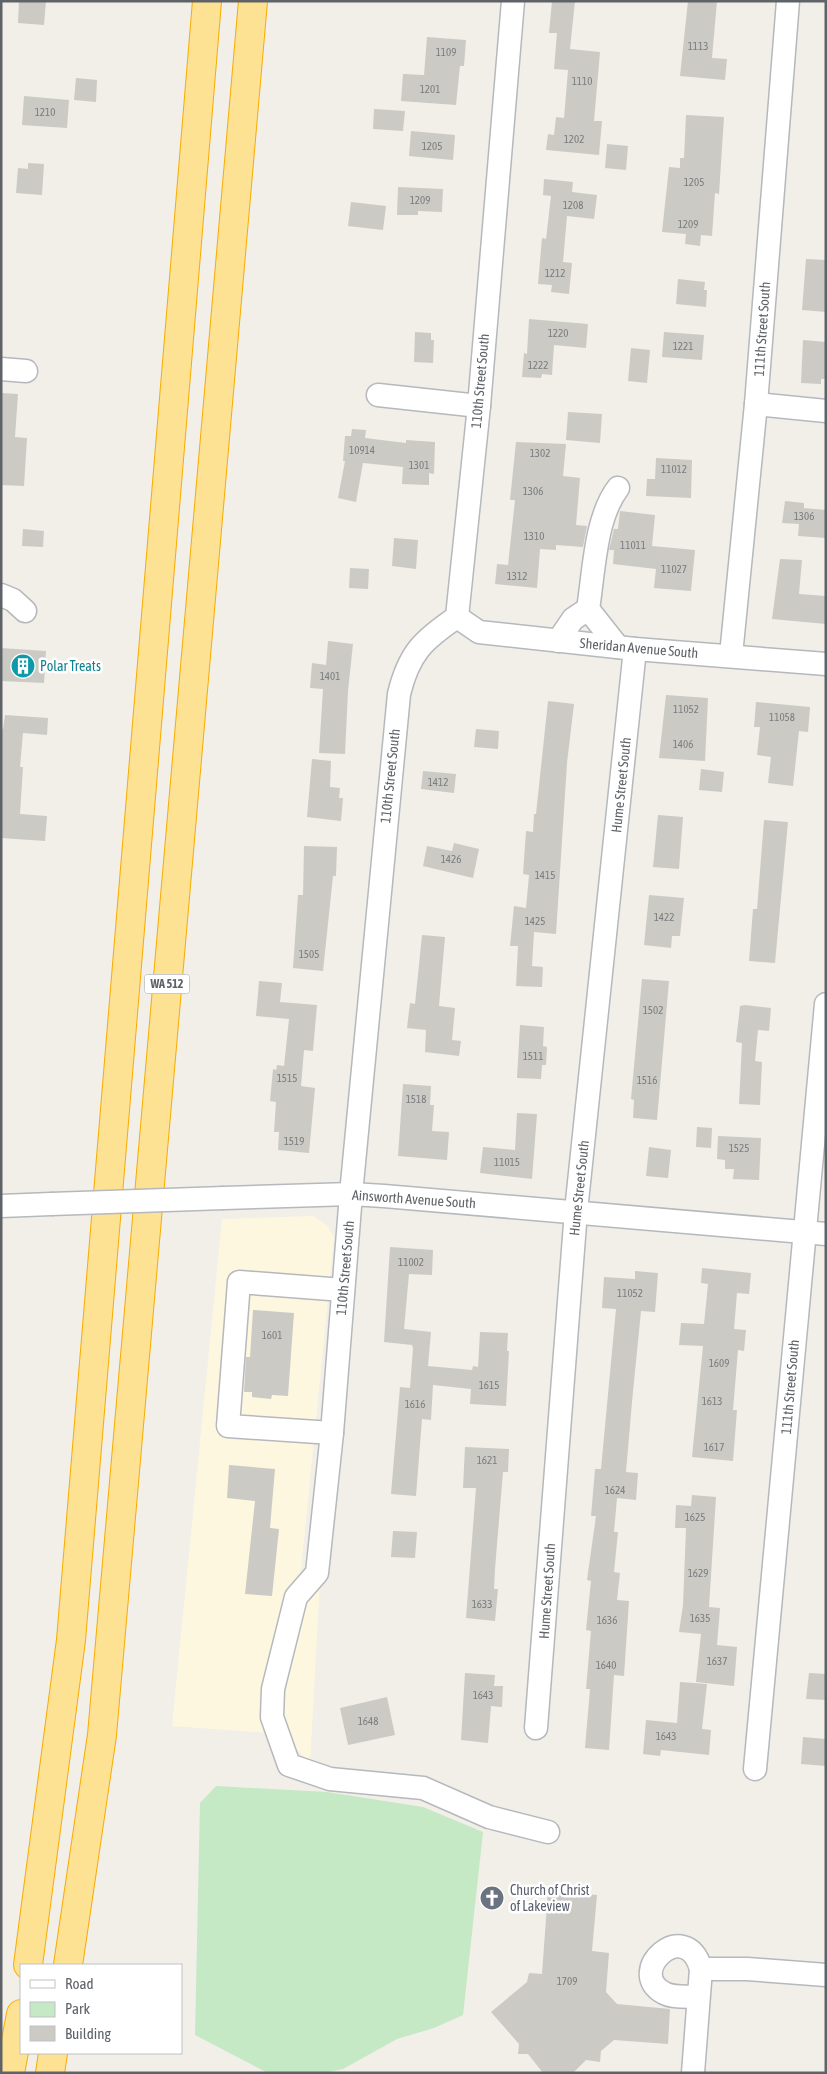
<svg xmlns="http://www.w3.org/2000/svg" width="827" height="2074" viewBox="0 0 827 2074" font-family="'Asap Condensed',sans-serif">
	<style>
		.commercial { fill: #fef7e0 }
		.green { fill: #c5e8c5 }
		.building { fill: #cccac5 }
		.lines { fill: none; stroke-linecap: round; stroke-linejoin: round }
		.minor-casing { stroke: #b5b8bc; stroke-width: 25 }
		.highway-casing { stroke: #f9ab00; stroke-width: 30 }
		.minor { stroke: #fff; stroke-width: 22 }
		.highway { stroke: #fde293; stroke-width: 28 }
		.minor-bridge-casing { stroke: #b5b8bc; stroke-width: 25; stroke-linecap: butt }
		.minor-bridge { stroke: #fff; stroke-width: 22 }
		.labels { text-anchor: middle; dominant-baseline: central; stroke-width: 5; stroke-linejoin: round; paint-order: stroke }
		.number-label { font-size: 11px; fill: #7a7d7f }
		.shield { fill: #fff; stroke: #8f9295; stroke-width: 1 }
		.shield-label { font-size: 12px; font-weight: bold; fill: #5f6368 }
		.street-label { font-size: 14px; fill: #5f6368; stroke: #fff }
		.culture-label { font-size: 14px; fill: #0d838f; stroke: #fff; text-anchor: start }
		.worship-label { font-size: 14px; fill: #5b616d; stroke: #fff; text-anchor: start }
	</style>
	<rect width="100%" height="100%" fill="#f1efe8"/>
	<path class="commercial" d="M313 1216 328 1226 334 1238 300 1580 320 1582 310 1764 284 1734 172 1726 222 1219Z"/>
	<path class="green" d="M216 1786 327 1792 423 1807 483 1832 463 2015 434 2028 397 2039 343 2069 323 2073H268L195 2035 200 1803Z"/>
	<g class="building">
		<path d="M19 1H46L44 25 18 23Z"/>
		<path d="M552 1H575L570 49 600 52 594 121H602L599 155 546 150 548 134 554 135 556 117 564 118 568 70 554 69 557 33H549Z"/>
		<path d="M688 1H717L712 58 727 59 725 80 680 76Z"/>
		<path d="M427 37 466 40 464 66H460L456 105 401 101 403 74 424 75Z"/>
		<path d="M76 78 97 80 96 102 74 100Z"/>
		<path d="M24 96 69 100 67 128 22 125Z"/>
		<path d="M374 109 405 111 403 131 373 129Z"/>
		<path d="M686 115 724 117 719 194 715 193 712 236 701 235 700 246 685 244 686 234 662 232 669 167 680 168V158H684Z"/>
		<path d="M411 131 455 135 453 160 409 156Z"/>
		<path d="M607 144 628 146 626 170 605 168Z"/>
		<path d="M28 163 44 164 42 195 16 193 18 168 28 169Z"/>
		<path d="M544 179 573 182 572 192 597 195 594 219 567 216 563 262 572 263 569 294 551 292 552 285 538 284 542 238 546 239 551 196 543 195Z"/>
		<path d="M398 187 443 189 442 212 418 211V215H397Z"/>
		<path d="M351 202 386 206 383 230 348 226Z"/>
		<path d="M806 259 826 260V312L802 310Z"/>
		<path d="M678 279 705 282 704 290H707L706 307 676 304Z"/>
		<path d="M529 319 588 324 586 348 554 345 552 375 542 374 541 378 522 377 524 353 527 354Z"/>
		<path d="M415 332 431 333V340H434L433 363 414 362Z"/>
		<path d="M664 332 704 335 702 360 662 357Z"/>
		<path d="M803 340 826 342V379H821V384L801 383Z"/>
		<path d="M631 348 650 350 647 383 628 381Z"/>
		<path d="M1 393 18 394 15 437 27 438 24 486 1 485Z"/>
		<path d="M568 412 602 414 600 443 566 440Z"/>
		<path d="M352 429 366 430 365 438 406 443V440L435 442 434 474 429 473V485L402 484 403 467 363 463 356 502 338 498 345 461H343L345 436H351Z"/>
		<path d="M516 442 566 444 563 476 580 478 576 525 587 526 583 547 556 545V550L540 549 537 588 495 584 497 564 508 565 515 500H510Z"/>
		<path d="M656 458 692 460 691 498 646 496 647 479H655Z"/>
		<path d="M785 501 804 503V508L826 510V538L798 536 799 524 782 523Z"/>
		<path d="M620 511 655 515 652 546 695 550 691 591 654 588 656 569 613 564 614 550H609L614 529H618Z"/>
		<path d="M23 529 44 531 43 547 22 546Z"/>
		<path d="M394 538 418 540 416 569 392 566Z"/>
		<path d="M780 559 802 560 799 594 826 596V624L772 619Z"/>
		<path d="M350 568 369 569 368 589 349 588Z"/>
		<path d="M328 641 353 644 348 691 345 754 319 753 323 689 310 688 312 663 326 665Z"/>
		<path d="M1 648 46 651 44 683 1 681Z"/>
		<path d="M666 695 708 698 705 761 659 758Z"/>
		<path d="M548 701 574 704 567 763 556 934 534 932 532 966 543 967 542 987 516 986 518 946H510L514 906 526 908 529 875 523 874 526 831 533 832 534 814H536Z"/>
		<path d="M756 702 810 707 808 732 799 731 793 786 768 783 771 757 757 755 760 727H754Z"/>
		<path d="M5 715 48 718 47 735 23 733 20 767H23L20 814 47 816 45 841 1 838V729H3Z"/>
		<path d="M476 729 499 731 498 749 474 747Z"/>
		<path d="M312 759 331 761 330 787 340 788 339 798H343L341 821 307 817Z"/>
		<path d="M701 769 724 772 722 792 699 790Z"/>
		<path d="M423 771 456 774 454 793 421 789Z"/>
		<path d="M658 815 683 817 679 869 653 867Z"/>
		<path d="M764 820 788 822 775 963 749 961 753 909H757Z"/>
		<path d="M454 843 479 849 473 878 423 866 427 846 452 851Z"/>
		<path d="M304 846 337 847 336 876H333L323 971 293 968 298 895H303Z"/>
		<path d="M649 895 684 898 680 936H672L671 948 644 945Z"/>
		<path d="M422 935 445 937 439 1006 455 1008 452 1040 461 1041 459 1056 425 1052 426 1030 407 1028 410 1003 415 1004Z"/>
		<path d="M642 979 669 981 657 1120 633 1118 634 1100 631 1099Z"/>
		<path d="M259 981 282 983 280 1002 317 1005 313 1051 304 1050 301 1086 315 1088 309 1153 278 1150 279 1132H274L276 1102 270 1101 273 1069 276 1070 277 1065 284 1066 289 1019 256 1016Z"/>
		<path d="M745 1005 771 1008 769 1031 758 1030 755 1061 762 1062 760 1105 739 1104 742 1043 736 1042 740 1006Z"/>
		<path d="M520 1025 544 1027 543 1046 547 1047 546 1065H542L541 1079 517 1078Z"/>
		<path d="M403 1084 431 1086 430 1105H434L432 1131 449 1132 447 1160 398 1156Z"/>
		<path d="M517 1113 537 1114 532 1179 480 1173 483 1147 515 1150Z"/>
		<path d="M697 1127 712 1128 711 1148 696 1147Z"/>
		<path d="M718 1136 761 1138 759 1180 733 1179 734 1169H725V1160L717 1159Z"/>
		<path d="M649 1147 671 1150 668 1178 646 1176Z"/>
		<path d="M390 1247 433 1250 432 1275 409 1274 404 1329 431 1332 428 1366 472 1370 473 1366 478 1367 480 1332 508 1333 507 1351H509L506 1406 470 1404 471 1389 433 1385 431 1420 422 1419 416 1496 391 1494 400 1387 410 1388 413 1348 412 1345 384 1342Z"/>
		<path d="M702 1268 751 1273 749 1294 737 1293 734 1329 746 1330 744 1351 738 1350 733 1410H737L733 1461 692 1457 703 1346 679 1345 681 1323 704 1324 708 1284 701 1283Z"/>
		<path d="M635 1271 658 1273 655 1312 641 1311 632 1402 626 1472 638 1473 636 1500 617 1498 614 1532H618L614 1572 620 1573 617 1600 629 1601 624 1676 614 1675 609 1750 585 1748 590 1689H586L591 1631 586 1630 591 1581 587 1580 596 1516H591L595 1469H601L616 1309 602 1308 604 1277 635 1279Z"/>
		<path d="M253 1310 294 1313 288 1396 272 1395 271 1399 252 1397V1392H244L246 1357H250Z"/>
		<path d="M465 1447 509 1449 508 1472H503L495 1569 494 1589H498L495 1621 466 1618 476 1488H463Z"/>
		<path d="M229 1465 275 1469 270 1528 279 1529 272 1596 245 1594 255 1501 227 1498Z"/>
		<path d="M692 1495 716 1497 709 1607 720 1608 717 1645 737 1647 734 1686 696 1682 701 1634 679 1632 683 1605 686 1528H675L676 1505 691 1506Z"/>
		<path d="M393 1531 417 1532 415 1558 391 1557Z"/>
		<path d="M465 1673 495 1675 494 1686H503L502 1707 491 1706 488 1743 461 1740Z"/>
		<path d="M809 1673 826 1674V1700L806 1699Z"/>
		<path d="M680 1682 707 1684 702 1729 711 1730 709 1755 661 1750 660 1756 643 1754 646 1720 677 1723Z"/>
		<path d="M387 1697 395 1735 348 1745 340 1708Z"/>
		<path d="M803 1737 826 1739V1766L801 1764Z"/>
		<path d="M548 1891 597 1895 592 1951 609 1953 606 1992 617 2004 670 2009 668 2044 614 2040 601 2051 600 2062 586 2060 573 2073H543L528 2054H518L519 2044 491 2012 527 1982 529 1973 542 1974Z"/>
	</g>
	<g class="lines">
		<defs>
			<g id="minor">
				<path d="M513 1 479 406 457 617C423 640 409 653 399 694L351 1194 332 1433 317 1573 296 1597 273 1689 272 1717 289 1765 330 1779 423 1788 489 1817 548 1832"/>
				<path d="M1 369 26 371"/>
				<path d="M378 395 479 406"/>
				<path d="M756 404 826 411"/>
				<path d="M618 488C595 518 594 572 588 609L618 647"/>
				<path d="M1 595 13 600 25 611"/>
				<path d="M457 617 479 632 635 649 826 664"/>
				<path d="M558 641 573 619 588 609"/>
				<path d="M731 655 756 404 788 1"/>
				<path d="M224 1198 351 1194 384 1196 826 1234"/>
				<path d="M1 1206 51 1204"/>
				<path d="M332 1433 228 1426 239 1282 343 1290"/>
				<path d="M536 1728 576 1211 635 649"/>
				<path d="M755 1769 826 1004"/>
				<path d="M701 1969H747L826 1975"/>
				<path d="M693 2073 701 1969C686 1915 624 1972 664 1993 673 1998 688 1996 698 1997"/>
			</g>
			<g id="highway">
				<path d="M28 1965 71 1640 207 1"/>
				<path d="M68 1965 102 1735 253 1"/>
				<path d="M10 2073 21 2014"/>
				<path d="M50 2073 53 2053"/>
			</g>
		</defs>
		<use href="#minor" class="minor-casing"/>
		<use href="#highway" class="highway-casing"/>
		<use href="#minor" class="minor"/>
		<use href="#highway" class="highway"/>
		<defs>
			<path id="minor-bridge" d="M51 1204 224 1198"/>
		</defs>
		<use href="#minor-bridge" class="minor-bridge-casing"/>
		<use href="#minor-bridge" class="minor-bridge"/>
	</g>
	<defs>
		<symbol id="building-disc" viewBox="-11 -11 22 22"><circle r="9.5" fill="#0f9aa8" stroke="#fff"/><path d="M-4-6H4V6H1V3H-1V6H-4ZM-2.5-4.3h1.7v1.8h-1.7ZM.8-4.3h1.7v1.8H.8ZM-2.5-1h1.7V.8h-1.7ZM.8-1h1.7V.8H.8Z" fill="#fff"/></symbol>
		<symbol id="church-disc" viewBox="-11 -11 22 22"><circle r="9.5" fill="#6b7280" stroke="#fff"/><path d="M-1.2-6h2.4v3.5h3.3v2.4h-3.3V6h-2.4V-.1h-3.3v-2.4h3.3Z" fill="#fff"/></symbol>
	</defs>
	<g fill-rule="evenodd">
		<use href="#building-disc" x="9" y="652" width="28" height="28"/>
		<use href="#church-disc" x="478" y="1884" width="28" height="28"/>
	</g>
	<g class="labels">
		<g class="number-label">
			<text x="698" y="46">1113</text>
			<text x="446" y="52">1109</text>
			<text x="582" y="81">1110</text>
			<text x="430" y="89">1201</text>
			<text x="45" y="112">1210</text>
			<text x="574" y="139">1202</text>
			<text x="432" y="146">1205</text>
			<text x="694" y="182">1205</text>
			<text x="420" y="200">1209</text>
			<text x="573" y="205">1208</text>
			<text x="688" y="224">1209</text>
			<text x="555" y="273">1212</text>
			<text x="558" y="333">1220</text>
			<text x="683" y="346">1221</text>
			<text x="538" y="365">1222</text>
			<text x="362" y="450">10914</text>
			<text x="540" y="453">1302</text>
			<text x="419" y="465">1301</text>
			<text x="674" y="469">11012</text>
			<text x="533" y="491">1306</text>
			<text x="804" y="516">1306</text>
			<text x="534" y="536">1310</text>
			<text x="633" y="545">11011</text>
			<text x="674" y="569">11027</text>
			<text x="517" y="576">1312</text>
			<text x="330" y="676">1401</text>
			<text x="686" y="709">11052</text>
			<text x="782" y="717">11058</text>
			<text x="683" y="744">1406</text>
			<text x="438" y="782">1412</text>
			<text x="451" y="859">1426</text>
			<text x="545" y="875">1415</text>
			<text x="664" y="917">1422</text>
			<text x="535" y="921">1425</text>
			<text x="309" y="954">1505</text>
			<text x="653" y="1010">1502</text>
			<text x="533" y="1056">1511</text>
			<text x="287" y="1078">1515</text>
			<text x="647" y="1080">1516</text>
			<text x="416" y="1099">1518</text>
			<text x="294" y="1141">1519</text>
			<text x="739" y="1148">1525</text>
			<text x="507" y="1162">11015</text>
			<text x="411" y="1262">11002</text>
			<text x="630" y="1293">11052</text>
			<text x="272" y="1335">1601</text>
			<text x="719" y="1363">1609</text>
			<text x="489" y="1385">1615</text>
			<text x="712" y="1401">1613</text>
			<text x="415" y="1404">1616</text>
			<text x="714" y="1447">1617</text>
			<text x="487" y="1460">1621</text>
			<text x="615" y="1490">1624</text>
			<text x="695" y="1517">1625</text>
			<text x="698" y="1573">1629</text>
			<text x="482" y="1604">1633</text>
			<text x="700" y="1618">1635</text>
			<text x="607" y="1620">1636</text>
			<text x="717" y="1661">1637</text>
			<text x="606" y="1665">1640</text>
			<text x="483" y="1695">1643</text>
			<text x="368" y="1721">1648</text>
			<text x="666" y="1736">1643</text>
			<text x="567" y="1981">1709</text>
		</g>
		<rect class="shield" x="144.5" y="974.5" width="45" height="19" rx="4"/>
		<g class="shield-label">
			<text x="167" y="984">WA 512</text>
		</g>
		<g class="street-label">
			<text transform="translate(762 329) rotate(-86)">111th Street South</text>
			<text transform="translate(480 381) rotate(-85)">110th Street South</text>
			<text transform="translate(639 648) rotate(5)">Sheridan Avenue South</text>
			<text transform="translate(390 776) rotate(-84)">110th Street South</text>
			<text transform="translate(621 785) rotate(-84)">Hume Street South</text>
			<text transform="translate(579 1188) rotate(-84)">Hume Street South</text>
			<text transform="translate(414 1199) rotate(4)">Ainsworth Avenue South</text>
			<text transform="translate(345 1268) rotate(-85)">110th Street South</text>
			<text transform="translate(790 1387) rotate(-85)">111th Street South</text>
			<text transform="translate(547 1591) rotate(-86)">Hume Street South</text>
		</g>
		<g class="culture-label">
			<text x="40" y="666">Polar Treats</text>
		</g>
		<g class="worship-label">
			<text x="510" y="1890">Church of Christ<tspan x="510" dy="16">of Lakeview</tspan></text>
		</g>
	</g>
	<rect width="827" height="2074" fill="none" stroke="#5f6368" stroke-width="5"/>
	<rect x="20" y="1964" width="162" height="90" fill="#ffffff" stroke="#bfc1c3"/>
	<rect x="30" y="1980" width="25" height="8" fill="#ffffff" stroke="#bfc1c3"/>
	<text x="65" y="1989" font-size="15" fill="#5f6368">Road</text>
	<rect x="30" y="2002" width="25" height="15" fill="#c5e8c5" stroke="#bfc1c3"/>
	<text x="65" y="2014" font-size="15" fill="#5f6368">Park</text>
	<rect x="30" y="2026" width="25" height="15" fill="#cccac5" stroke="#bfc1c3"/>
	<text x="65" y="2039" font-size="15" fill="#5f6368">Building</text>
</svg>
